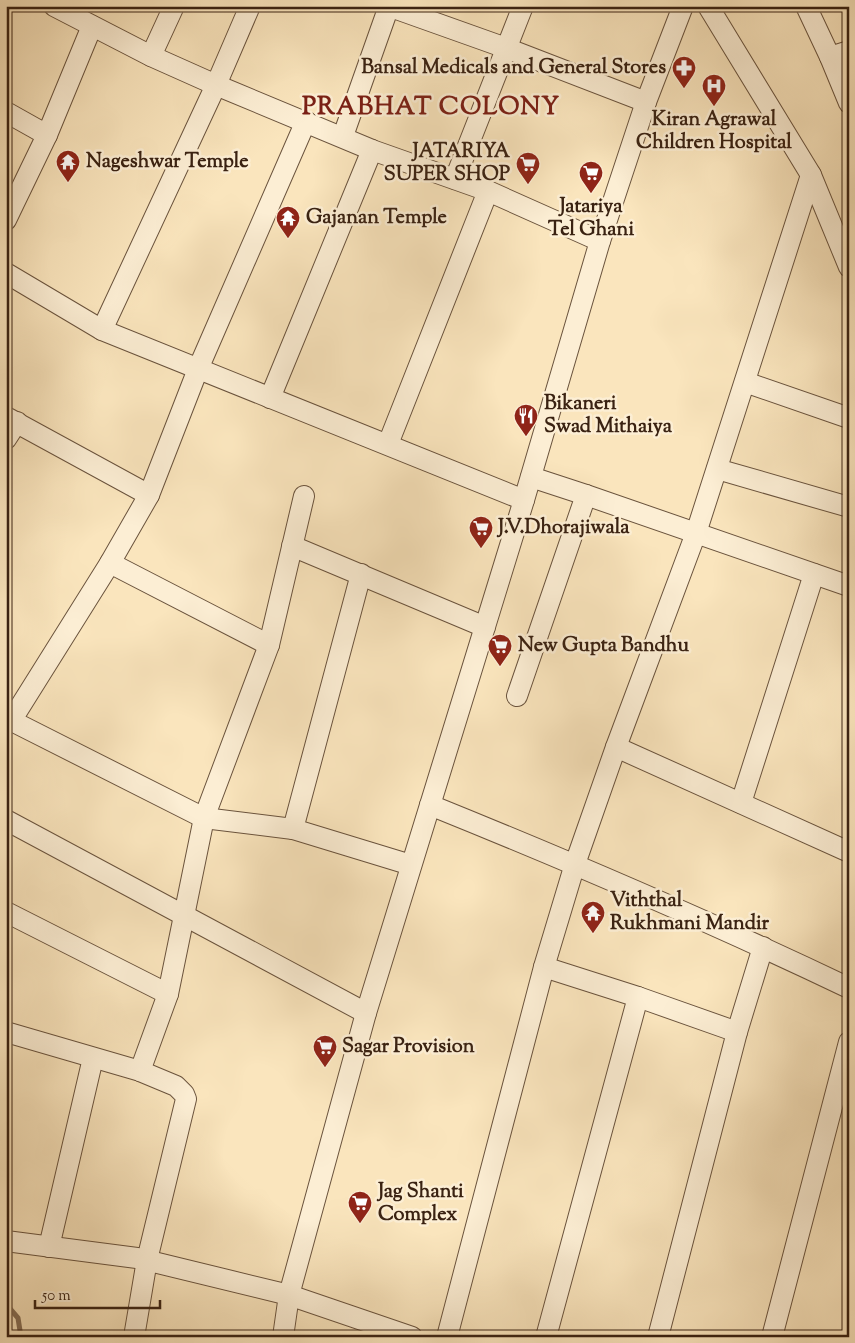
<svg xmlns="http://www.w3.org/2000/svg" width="855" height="1343" viewBox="0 0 855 1343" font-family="'Sorts Mill Goudy',serif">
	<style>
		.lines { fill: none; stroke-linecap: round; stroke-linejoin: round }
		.stream { stroke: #866f56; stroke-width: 5 }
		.minor-casing { stroke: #6a533d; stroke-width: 22 }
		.minor { stroke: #fceed4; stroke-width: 20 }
		.labels { text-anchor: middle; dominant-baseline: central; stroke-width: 5; stroke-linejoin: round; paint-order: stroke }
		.poi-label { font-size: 20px; font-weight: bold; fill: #3a2212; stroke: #fceed4; text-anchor: start }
		.district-label { font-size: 25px; font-weight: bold; letter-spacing: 1px; fill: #7a1f14; stroke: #fceed4 }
	</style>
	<rect width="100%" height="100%" fill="#fae5bd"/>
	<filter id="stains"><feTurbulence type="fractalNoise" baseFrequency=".004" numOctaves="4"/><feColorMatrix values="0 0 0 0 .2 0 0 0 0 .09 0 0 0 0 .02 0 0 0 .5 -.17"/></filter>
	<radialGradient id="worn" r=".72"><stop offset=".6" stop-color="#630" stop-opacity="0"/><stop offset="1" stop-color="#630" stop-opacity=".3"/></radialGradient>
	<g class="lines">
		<path class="stream" d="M6 1304 18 1318 21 1337"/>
		<defs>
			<g id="minor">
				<path d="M54 6 151 56 216 85 372 150 488 191 600 241"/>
				<path d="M388 6 506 48 646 102"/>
				<path d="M708 6 811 175 849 267"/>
				<path d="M806 6 830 57 849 103"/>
				<path d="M151 56 174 6"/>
				<path d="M830 57 849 51"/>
				<path d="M6 112 47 135"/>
				<path d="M343 136 389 6"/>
				<path d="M455 179 523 6"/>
				<path d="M6 220 47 135 92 26"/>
				<path d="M6 273 102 330 524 500"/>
				<path d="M102 330 216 85 250 6"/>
				<path d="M745 382 849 418"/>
				<path d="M270 398 372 150"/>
				<path d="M6 417 149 495"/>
				<path d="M6 439 17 422"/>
				<path d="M388 444 488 191"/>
				<path d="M717 469 849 507"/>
				<path d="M531 477 586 495 849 586"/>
				<path d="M292 546 485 627"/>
				<path d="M110 563 269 645"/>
				<path d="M517 696 586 495"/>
				<path d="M6 718 204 818 293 829 411 865"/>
				<path d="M11 721 110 563 149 495 198 369 306 121"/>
				<path d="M616 747 849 852"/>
				<path d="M741 803 814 574"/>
				<path d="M430 805C571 862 711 922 849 988"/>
				<path d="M6 820 366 1013"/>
				<path d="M293 829 361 574"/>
				<path d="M6 912 168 994"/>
				<path d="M544 967 638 997 737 1032"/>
				<path d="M6 1032 140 1071 176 1086 184 1094 186 1099 147 1260 134 1337"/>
				<path d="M140 1071 168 994 204 818 269 645 304 496"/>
				<path d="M6 1241 137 1258 289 1295 412 1337"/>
				<path d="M49 1247 93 1058"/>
				<path d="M283 1337 289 1295 366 1013 524 500 600 241 646 102 683 6"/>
				<path d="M447 1337 544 967 575 864 616 747 696 533 811 175"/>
				<path d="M546 1337 638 997"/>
				<path d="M658 1337 737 1032 763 947"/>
				<path d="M772 1337 849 1042"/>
			</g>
		</defs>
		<use href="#minor" class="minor-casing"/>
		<use href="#minor" class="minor"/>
	</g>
	<defs>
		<symbol id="pharmacy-pin" viewBox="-11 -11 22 30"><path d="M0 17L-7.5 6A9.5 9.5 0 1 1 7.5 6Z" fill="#8f2418" stroke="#fceed4"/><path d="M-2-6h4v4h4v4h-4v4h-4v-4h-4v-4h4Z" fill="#fff"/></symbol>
		<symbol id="hospital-pin" viewBox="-11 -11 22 30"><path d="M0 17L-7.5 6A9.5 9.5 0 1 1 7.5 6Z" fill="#8f2418" stroke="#fceed4"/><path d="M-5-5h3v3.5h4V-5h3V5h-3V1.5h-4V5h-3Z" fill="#fff"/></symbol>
		<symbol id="temple-pin" viewBox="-11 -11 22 30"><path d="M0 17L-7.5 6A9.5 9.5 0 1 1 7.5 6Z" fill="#8f2418" stroke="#fceed4"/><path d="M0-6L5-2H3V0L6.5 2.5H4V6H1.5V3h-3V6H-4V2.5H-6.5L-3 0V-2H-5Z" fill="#fff"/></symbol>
		<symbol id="supermarket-pin" viewBox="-11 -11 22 30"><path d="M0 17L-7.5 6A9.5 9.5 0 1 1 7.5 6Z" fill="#8f2418" stroke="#fceed4"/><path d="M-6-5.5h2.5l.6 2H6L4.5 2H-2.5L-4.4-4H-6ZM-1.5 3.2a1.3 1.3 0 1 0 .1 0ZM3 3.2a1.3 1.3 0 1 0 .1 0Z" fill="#fff"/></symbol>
		<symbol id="restaurant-pin" viewBox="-11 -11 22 30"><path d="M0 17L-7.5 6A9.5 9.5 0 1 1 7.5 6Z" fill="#8f2418" stroke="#fceed4"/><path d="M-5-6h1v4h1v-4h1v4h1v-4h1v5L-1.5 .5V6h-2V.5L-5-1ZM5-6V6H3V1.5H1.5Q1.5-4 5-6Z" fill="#fff"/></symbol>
	</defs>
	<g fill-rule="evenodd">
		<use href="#pharmacy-pin" x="670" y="54" width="28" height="38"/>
		<use href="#hospital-pin" x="700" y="72" width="28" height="38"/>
		<use href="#temple-pin" x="54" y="148" width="28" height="38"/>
		<use href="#supermarket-pin" x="514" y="150" width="28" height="38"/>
		<use href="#supermarket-pin" x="577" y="159" width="28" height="38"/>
		<use href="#temple-pin" x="274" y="204" width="28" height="38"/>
		<use href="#restaurant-pin" x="512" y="402" width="28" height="38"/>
		<use href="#supermarket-pin" x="467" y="514" width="28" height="38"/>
		<use href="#supermarket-pin" x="486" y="632" width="28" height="38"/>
		<use href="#temple-pin" x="579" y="899" width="28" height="38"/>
		<use href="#supermarket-pin" x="311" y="1033" width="28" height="38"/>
		<use href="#supermarket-pin" x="346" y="1189" width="28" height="38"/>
	</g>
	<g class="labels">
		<g class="poi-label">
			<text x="666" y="68" text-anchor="end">Bansal Medicals and General Stores</text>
			<text x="714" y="120" text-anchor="middle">Kiran Agrawal<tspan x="714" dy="23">Children Hospital</tspan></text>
			<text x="510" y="152" text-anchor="end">JATARIYA<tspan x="510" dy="23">SUPER SHOP</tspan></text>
			<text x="86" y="162">Nageshwar Temple</text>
			<text x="591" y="207" text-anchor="middle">Jatariya<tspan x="591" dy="23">Tel Ghani</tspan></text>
			<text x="306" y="218">Gajanan Temple</text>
			<text x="544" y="404">Bikaneri<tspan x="544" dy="23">Swad Mithaiya</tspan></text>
			<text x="498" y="528">J.V.Dhorajiwala</text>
			<text x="518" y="646">New Gupta Bandhu</text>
			<text x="610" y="901">Viththal<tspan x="610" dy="23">Rukhmani Mandir</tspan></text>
			<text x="342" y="1047">Sagar Provision</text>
			<text x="378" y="1192">Jag Shanti<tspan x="378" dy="23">Complex</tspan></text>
		</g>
		<g class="district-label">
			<text x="431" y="108">PRABHAT COLONY</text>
		</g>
	</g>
	<rect width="855" height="1343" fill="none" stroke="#fae5bd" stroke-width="25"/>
	<rect x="8" y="8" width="840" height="1328" fill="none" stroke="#3a2212" stroke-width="2.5"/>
	<rect x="12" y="12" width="830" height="1318" fill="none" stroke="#3a2212"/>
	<path d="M35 1300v8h125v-8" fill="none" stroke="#3a2212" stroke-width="2.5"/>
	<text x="42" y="1300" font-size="15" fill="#3a2212" stroke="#fceed4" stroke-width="4" paint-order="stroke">50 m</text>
	<rect width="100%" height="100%" filter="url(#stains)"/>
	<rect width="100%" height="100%" fill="url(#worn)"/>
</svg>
